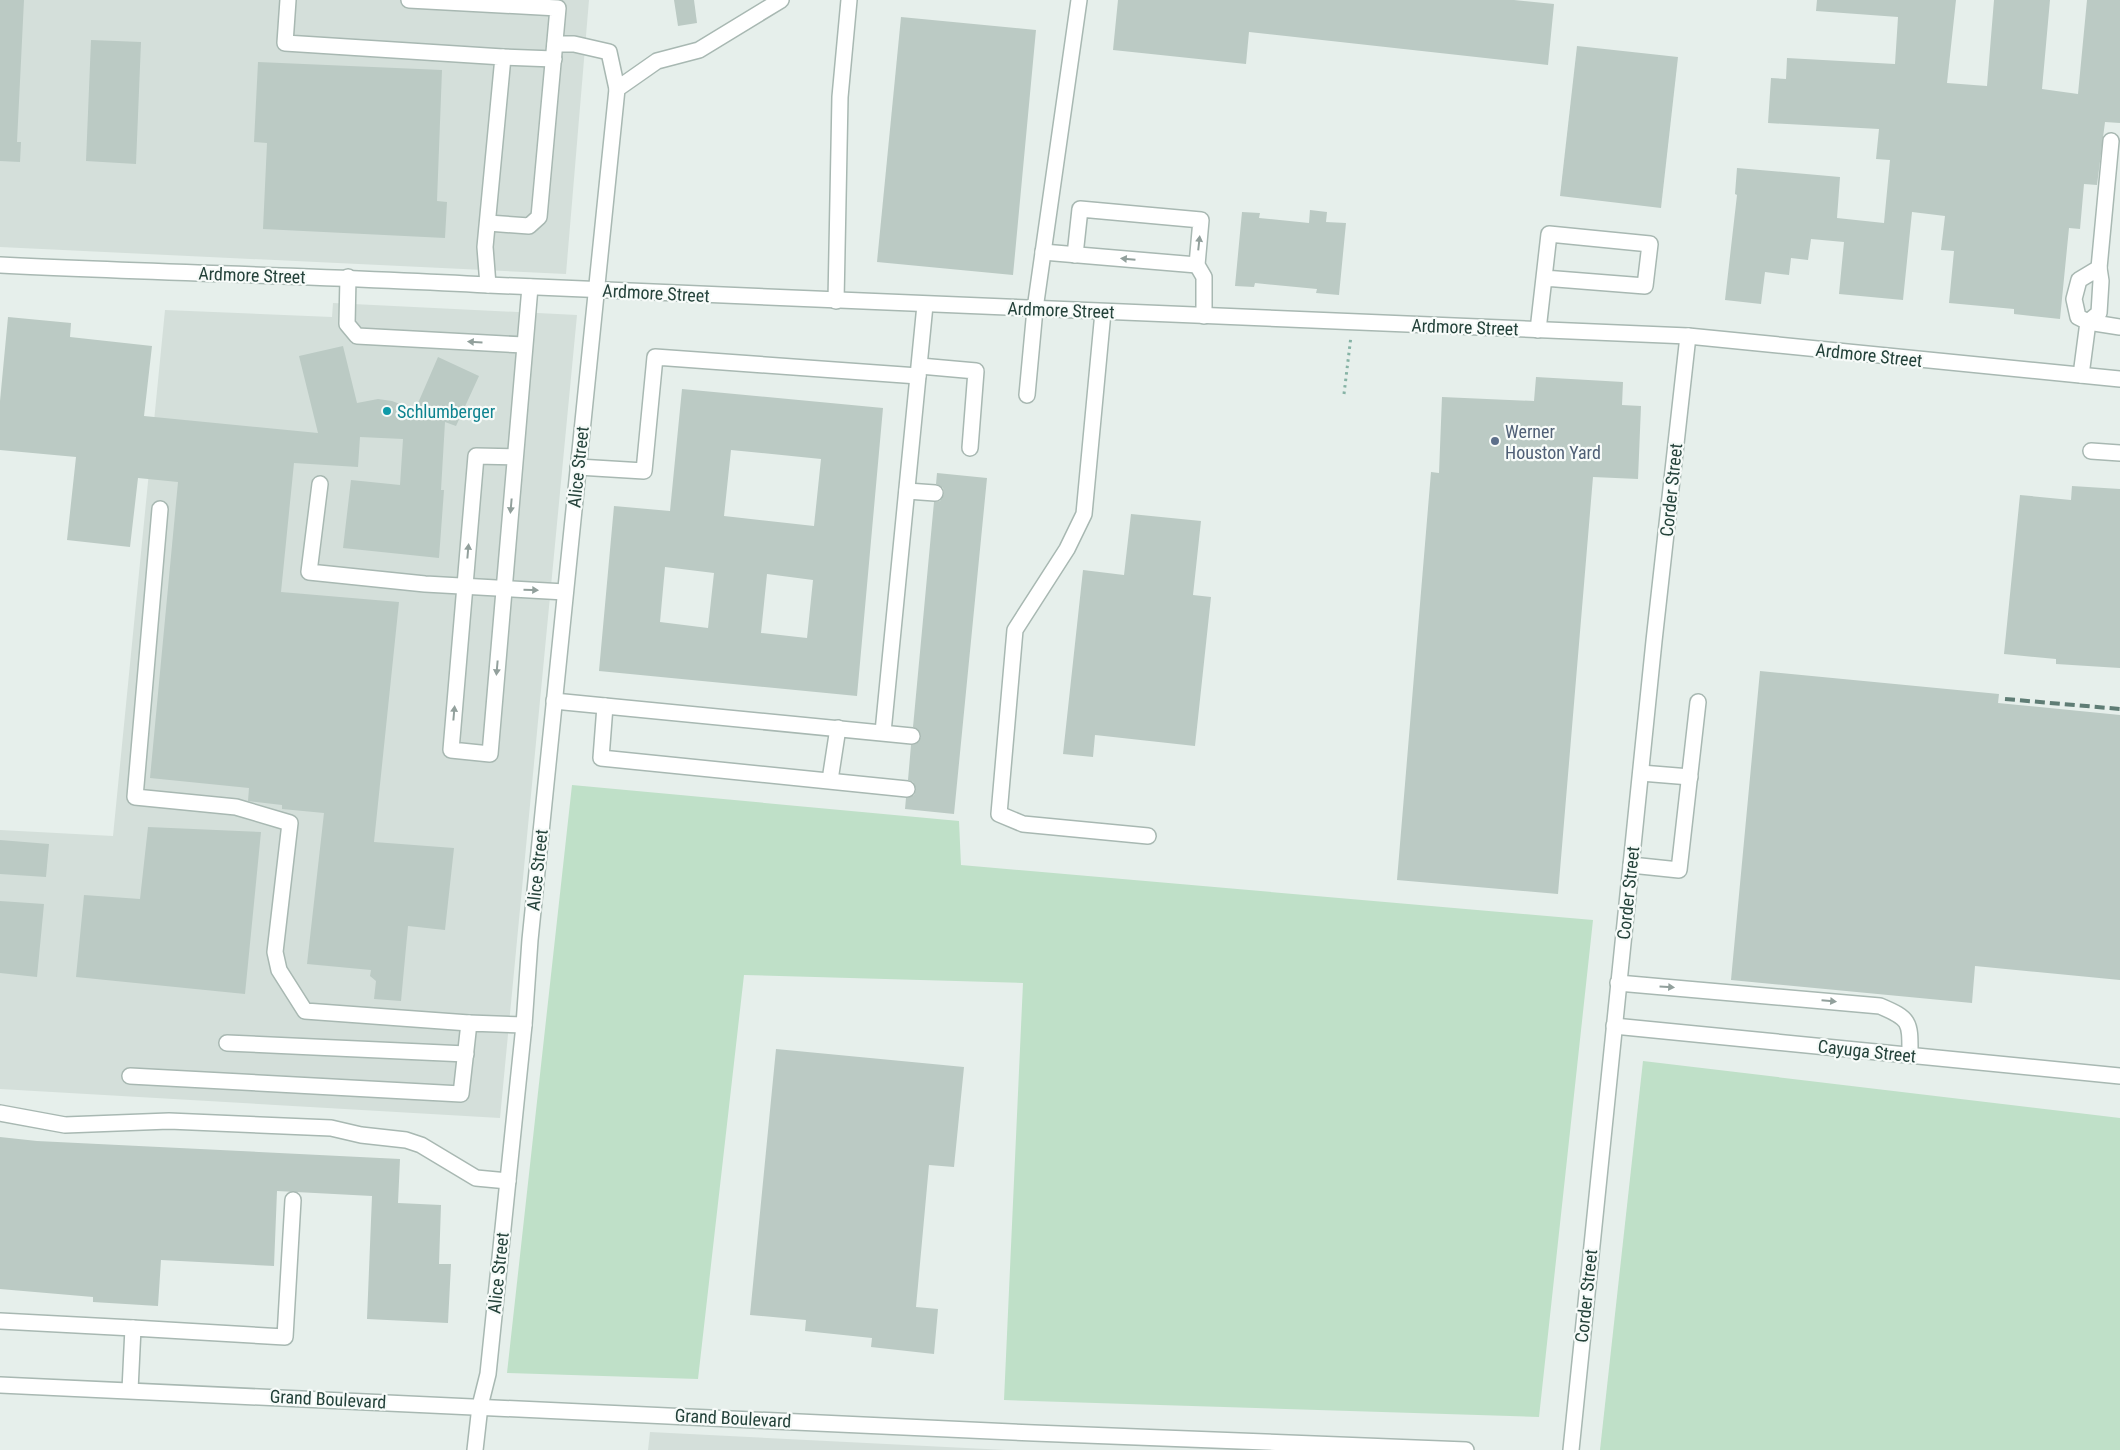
<svg xmlns="http://www.w3.org/2000/svg" width="2120" height="1450" viewBox="0 0 2120 1450" font-family="'Roboto Condensed',sans-serif">
	<style>
		.built { fill: #d4dfda }
		.green { fill: #bfe0c8 }
		.building { fill: #bbcac4; fill-rule: evenodd }
		.lines { fill: none; stroke-linecap: round; stroke-linejoin: round }
		.minor-casing { stroke: #a8b8b2; stroke-width: 18 }
		.path { stroke: #86b3a5; stroke-width: 3; stroke-dasharray: 2.5 4; stroke-linecap: butt }
		.minor { stroke: #fff; stroke-width: 15 }
		.rail { stroke: #5f7d75; stroke-width: 4; stroke-dasharray: 10 5; stroke-linecap: butt }
		.oneway { fill: #92a09c }
		.culture-dot { fill: #0f9aa8; stroke: #f7fbf9; stroke-width: 2 }
		.service-dot { fill: #5c6f8a; stroke: #f7fbf9; stroke-width: 2 }
		.labels { text-anchor: middle; dominant-baseline: central; stroke-width: 4.5; stroke-linejoin: round; paint-order: stroke }
		.street-label { font-size: 18px; fill: #24423a; stroke: #f7fbf9 }
		.culture-label { font-size: 18px; fill: #0d838f; stroke: #f7fbf9; text-anchor: start }
		.service-label { font-size: 18px; fill: #4e5e75; stroke: #f7fbf9; text-anchor: start }
	</style>
	<rect width="100%" height="100%" fill="#e6efeb"/>
	<g class="built">
		<path d="M0 0H589L566 274 0 247Z"/>
		<path d="M333 303 577 315 500 1118 0 1089V830L113 836 165 310 332 317Z"/>
		<path d="M650 1432 1006 1450H648Z"/>
	</g>
	<g class="green">
		<path d="M572 785 959 821 961 865 1593 920 1539 1417 1004 1400 1023 983 744 975 698 1379 507 1373Z"/>
		<path d="M1643 1061 2120 1118V1450H1600Z"/>
	</g>
	<g class="building">
		<path d="M0 0H24L17 142H21L20 162 0 161Z"/>
		<path d="M674 0H694L697 23 678 26Z"/>
		<path d="M1118 0H1514L1554 4 1548 65 1249 32 1246 64 1113 50Z"/>
		<path d="M1817 0H1956L1947 83 1987 86 1994 0H2050L2042 89 2078 94 2087 0H2120V123L2105 122 2097 185 2084 184 2080 229 2069 228 2060 319 2014 314V309L1949 303 1954 251 1941 250 1945 216 1912 212 1903 300 1839 294 1844 242 1811 239 1808 260 1791 258 1789 275 1765 272 1761 304 1725 300 1737 195 1735 194 1737 168 1840 177 1837 218 1884 223 1890 160 1876 159 1879 129 1768 123 1771 78 1786 79 1787 58 1895 64 1898 17 1816 11Z"/>
		<path d="M901 17 1036 30 1013 275 877 262Z"/>
		<path d="M91 40 141 42 136 164 86 161Z"/>
		<path d="M1577 46 1678 57 1661 208 1560 196Z"/>
		<path d="M258 62 442 70 437 201 447 202 445 238 263 229 267 143 254 142Z"/>
		<path d="M1310 210 1327 212 1326 222 1346 223 1339 295 1316 293 1317 289 1255 283 1254 287 1235 286 1242 212 1260 213 1259 218 1309 223Z"/>
		<path d="M8 317 71 323 70 337 152 346 144 416 318 433 299 356 343 346 357 403 378 399 392 401 415 410 438 357 479 376 456 426 445 422 441 490H444L439 558 343 548 351 480 400 485 403 439 360 437 358 467 294 463 281 592 399 602 374 842 454 848 445 930 408 926 401 1001 374 999 376 981 370 976 371 970 307 964 324 813 282 809V805L248 801 249 788 150 778 178 482 138 478 130 547 67 540 76 457 0 450V401Z"/>
		<path d="M1536 377 1623 382 1622 405 1641 406 1638 479 1593 477 1558 894 1397 880 1431 472 1439 473 1442 397 1534 401Z"/>
		<path d="M682 389 883 408 857 696 599 671 614 506 670 511ZM731 450 821 459 814 526 724 516ZM665 567 714 573 708 628 660 622ZM767 574 813 580 807 638 761 633Z"/>
		<path d="M937 473 987 478 954 814 905 809 906 798 914 795 916 789 913 782 908 780 911 745 916 744 921 737 920 732 913 727 934 502 940 501 944 494 943 488 936 484Z"/>
		<path d="M2072 486 2120 489V668L2056 664V659L2004 654 2020 495 2071 500Z"/>
		<path d="M1131 514 1201 521 1193 595 1211 597 1195 746 1095 735 1093 757 1063 754 1083 570 1124 575Z"/>
		<path d="M1760 671 1999 694 1998 703 2120 715V980L1975 966 1972 1003 1731 980Z"/>
		<path d="M148 827 261 832 245 994 76 977 84 895 140 899Z"/>
		<path d="M0 840 49 844 46 877 0 874Z"/>
		<path d="M0 901 44 904 37 977 0 973Z"/>
		<path d="M776 1049 964 1067 954 1167 929 1165 916 1307 938 1309 934 1354 871 1347 872 1338 805 1331 806 1320 750 1315Z"/>
		<path d="M0 1137 37 1141 400 1159 398 1203 441 1205 439 1264H451L448 1323 367 1319 372 1196 277 1191 274 1266 161 1260 158 1306 93 1302V1297L0 1289Z"/>
	</g>
	<g class="lines">
		<defs>
			<g id="minor">
				<path d="M288 0 285 43 503 57 485 247 488 285"/>
				<path d="M409 0 558 8 539 217 529 226 488 223"/>
				<path d="M555 44H574L609 52 617 89"/>
				<path d="M503 57 554 59"/>
				<path d="M1043 252 1197 265"/>
				<path d="M1075 255 1080 209 1201 220 1197 265 1204 277V316"/>
				<path d="M0 265C163 273 325 276 488 285L1688 336 2120 379"/>
				<path d="M348 277 347 324 357 336 524 345"/>
				<path d="M836 301 840 97 849 0"/>
				<path d="M1103 312 1084 514 1067 549 1015 630 999 814 1023 824 1148 836"/>
				<path d="M2088 322 2099 313 2101 281 2099 268"/>
				<path d="M2088 322 2120 327"/>
				<path d="M1538 330 1549 234 1650 244 1645 286 1544 278"/>
				<path d="M920 366 976 371 970 448"/>
				<path d="M2081 375 2088 322 2078 317 2074 299 2079 280 2099 268 2111 141"/>
				<path d="M1027 395 1035 309 1079 0"/>
				<path d="M2091 451 2120 453"/>
				<path d="M515 457 476 456 451 750 490 754 530 287"/>
				<path d="M578 467 644 471 655 357 918 376"/>
				<path d="M320 484 309 572 425 584 565 592"/>
				<path d="M907 491 935 493"/>
				<path d="M160 509 135 797 236 807 290 823 275 952 279 970 305 1011 469 1023"/>
				<path d="M554 701 912 736"/>
				<path d="M605 706 601 758 907 789"/>
				<path d="M883 732 925 305"/>
				<path d="M1641 773 1690 777"/>
				<path d="M830 780 838 728"/>
				<path d="M1631 865 1679 870 1698 702"/>
				<path d="M1618 983 1880 1006C1911 1019 1910 1022 1910 1055"/>
				<path d="M1614 1026 2120 1076"/>
				<path d="M227 1043 466 1054"/>
				<path d="M130 1076 461 1094 469 1023 524 1025"/>
				<path d="M0 1113 65 1125 169 1121 331 1128 361 1135 406 1140 421 1145 476 1178 508 1181"/>
				<path d="M0 1321 133 1328"/>
				<path d="M0 1385 1034 1433 1466 1450"/>
				<path d="M130 1390 133 1328 285 1337 293 1200"/>
				<path d="M475 1450 480 1406 488 1374 524 1025 530 940 617 89 657 61 699 50 781 0"/>
				<path d="M1571 1450 1654 641 1688 336"/>
			</g>
		</defs>
		<use href="#minor" class="minor-casing"/>
		<path class="path" d="M1344 394 1351 336"/>
		<use href="#minor" class="minor"/>
		<path class="rail" d="M2005 699 2120 709"/>
	</g>
	<defs><path id="oneway-solid" d="M-6-.8H1V-3.2L6.5 0L1 3.2V.8H-6Z" transform="scale(1.25)"/></defs>
	<g class="oneway">
		<use href="#oneway-solid" transform="translate(1199 243) rotate(-84)"/>
		<use href="#oneway-solid" transform="translate(1128 259) rotate(-175)"/>
		<use href="#oneway-solid" transform="translate(475 342) rotate(-177)"/>
		<use href="#oneway-solid" transform="translate(511 506) rotate(95)"/>
		<use href="#oneway-solid" transform="translate(468 551) rotate(-85)"/>
		<use href="#oneway-solid" transform="translate(531 590) rotate(2)"/>
		<use href="#oneway-solid" transform="translate(497 668) rotate(95)"/>
		<use href="#oneway-solid" transform="translate(454 713) rotate(-85)"/>
		<use href="#oneway-solid" transform="translate(1667 987) rotate(4)"/>
		<use href="#oneway-solid" transform="translate(1829 1001) rotate(5)"/>
	</g>
	<circle class="culture-dot" cx="387" cy="411" r="5"/>
	<circle class="service-dot" cx="1495" cy="441" r="5"/>
	<g class="labels">
		<g class="street-label">
			<text transform="translate(252 275) rotate(2)">Ardmore Street</text>
			<text transform="translate(656 293) rotate(3)">Ardmore Street</text>
			<text transform="translate(1061 310) rotate(2)">Ardmore Street</text>
			<text transform="translate(1465 327) rotate(2)">Ardmore Street</text>
			<text transform="translate(1869 355) rotate(6)">Ardmore Street</text>
			<text transform="translate(578 467) rotate(-84)">Alice Street</text>
			<text transform="translate(1671 490) rotate(-84)">Corder Street</text>
			<text transform="translate(537 870) rotate(-84)">Alice Street</text>
			<text transform="translate(1628 893) rotate(-84)">Corder Street</text>
			<text transform="translate(1867 1051) rotate(6)">Cayuga Street</text>
			<text transform="translate(498 1273) rotate(-84)">Alice Street</text>
			<text transform="translate(1586 1296) rotate(-84)">Corder Street</text>
			<text transform="translate(328 1399) rotate(3)">Grand Boulevard</text>
			<text transform="translate(733 1418) rotate(3)">Grand Boulevard</text>
		</g>
		<g class="culture-label">
			<text x="397" y="411">Schlumberger</text>
		</g>
		<g class="service-label">
			<text x="1505" y="431">Werner<tspan x="1505" dy="21">Houston Yard</tspan></text>
		</g>
	</g>
</svg>
